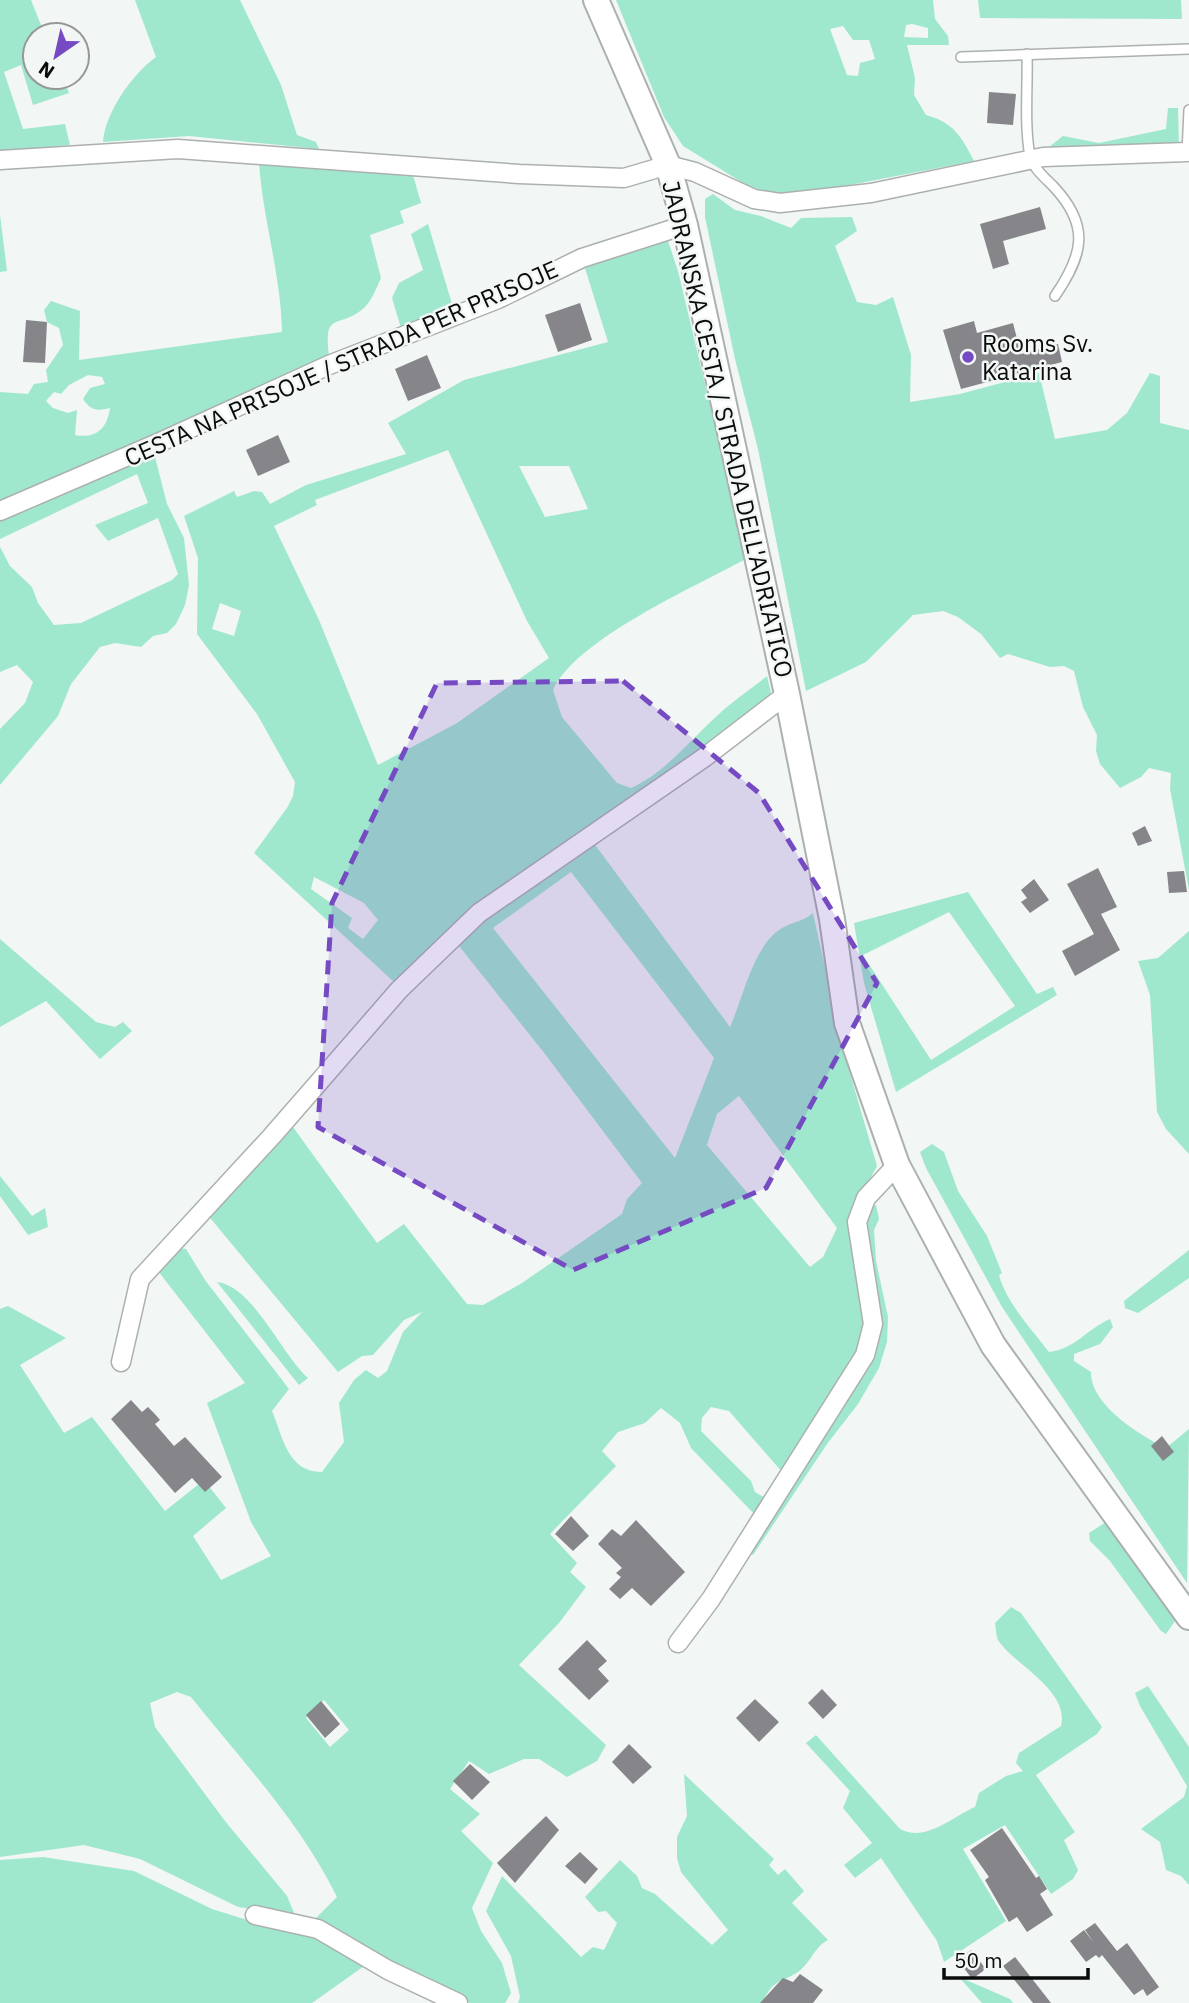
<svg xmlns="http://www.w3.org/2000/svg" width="1189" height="2003" viewBox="0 0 1189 2003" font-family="'IBM Plex Sans',sans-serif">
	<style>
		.green { fill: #9fe8ce; fill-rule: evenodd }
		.building { fill: #868589 }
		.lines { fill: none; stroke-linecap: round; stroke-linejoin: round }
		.lane-casing { stroke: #acb0af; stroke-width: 12 }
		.street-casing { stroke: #acb0af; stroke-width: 21 }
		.secondary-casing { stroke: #acb0af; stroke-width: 28 }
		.lane { stroke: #fff; stroke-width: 9 }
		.street { stroke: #fff; stroke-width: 18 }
		.secondary { stroke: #fff; stroke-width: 24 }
		.marked { fill: #754ac3; fill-opacity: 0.2; stroke: #754ac3; stroke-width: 5; stroke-dasharray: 14 9; stroke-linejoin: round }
		.poi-dot { fill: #754ac3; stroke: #f2f6f4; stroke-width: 2.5 }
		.labels { text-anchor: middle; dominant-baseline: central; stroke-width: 5; stroke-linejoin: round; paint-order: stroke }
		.poi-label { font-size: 24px; fill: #0a0c0b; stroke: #f2f6f4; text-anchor: start }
		.street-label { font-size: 24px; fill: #0a0c0b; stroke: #f2f6f4 }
	</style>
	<rect width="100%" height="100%" fill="#f2f6f4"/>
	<g class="green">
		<path d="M0 0H31L45 35H35V77H63L69 93 33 105 21 65 4 72 23 129 65 124 70 145 0 151Z"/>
		<path d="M135 0H240L281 85 297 135 316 142 319 149 189 136 103 142C105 113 132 74 156 57Z"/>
		<path d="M616 0H933L935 19 948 36 949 45H907L915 78 914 95 926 115C953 122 962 137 974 161L824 190 778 195 748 186 683 146 664 117ZM912 24 928 28V38L904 37 906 25ZM843 26 853 40H869L875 59 860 63 858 76 847 75 830 29Z"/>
		<path d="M978 0H1181L1182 19 980 18Z"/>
		<path d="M1168 108H1178L1179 148 1049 147 1063 136 1099 143 1166 129Z"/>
		<path d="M259 163 413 175 421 203 400 211 404 223 370 235 381 278C377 287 372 300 365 307 339 331 323 308 329 356L0 506V392L28 394 34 384 48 382 46 370 63 345 59 328 47 322 44 310 51 301 80 311 79 360 282 332C281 275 263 220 259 163ZM88 375 102 377 105 384 90 388 83 399C91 411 97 411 110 408 107 429 96 439 75 435L77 410 68 413 53 408 46 401 54 392 61 394 69 385Z"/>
		<path d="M713 194 735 210 761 216 791 228 801 218 852 217 857 231 835 246 857 302 876 305 893 297 911 355 910 402 960 394 1039 373 1055 439 1107 430 1127 413 1150 373 1160 376V423L1189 430V890L1170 789 1171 773 1149 768 1141 777 1120 788 1100 764 1096 751 1097 735 1083 707 1074 671 1064 666 1050 667 1008 654 1000 658 981 634 958 617 943 611 913 615 866 662 806 691 758 449 735 359 705 217V199Z"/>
		<path d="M0 215 7 271 0 272Z"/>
		<path d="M428 224 453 307 401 328 392 298 399 283 423 270 411 234Z"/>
		<path d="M667 238 678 271 720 447 744 560C694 587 575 640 553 690L562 717 617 783 631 788C665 773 691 739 719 714 734 700 751 689 767 676L772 697 738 725 475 908 394 982 254 853 287 808 293 796 295 782 257 714 197 634 198 558 184 516 234 491 237 497 254 491 262 492 270 504 306 485 406 454 388 423 464 380 608 342 584 265ZM448 450 527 621 549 658 457 723 378 765 319 620 274 526 317 505 315 500ZM519 466H569L588 509 545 517ZM220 603 241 611 234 636 212 629ZM314 877 364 903 378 920 363 939 348 928 352 918 311 889Z"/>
		<path d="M155 457 167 504 184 538 189 585 185 605 176 624 167 633 153 636 141 647 115 643 100 647 71 684 58 716 0 785V729L25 703 33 682 17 665 0 672V547L10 566 32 587 38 603 54 625 81 623 172 580 178 574 158 518 108 541 95 525 148 503 137 474 0 539V519L140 458Z"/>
		<path d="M593 842 730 1027C743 998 754 942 784 927 795 921 802 922 813 913L844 1053 877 1166 857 1203 867 1322 857 1357 783 1473 729 1411 711 1407 702 1418 701 1431 751 1481 755 1492 767 1499 756 1516 691 1448 680 1423 661 1408 645 1423 618 1432 602 1451 616 1466 550 1534 577 1563 570 1572 586 1587 559 1623 519 1665 606 1745 597 1761 567 1777 539 1759H524L489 1774 469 1761 450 1789 480 1814 461 1831 493 1863 472 1908 481 1931 502 1963 511 1993 505 2003H470L389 1968 358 1941 314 1920 337 1897C301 1823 242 1761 191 1697L177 1692 150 1703 155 1727 225 1821 287 1896 295 1915 238 1907 140 1859 84 1845 0 1857V1309L8 1306 66 1338 20 1365 64 1433 92 1417 165 1511 204 1480 226 1508 193 1536 221 1580 271 1556 251 1522 207 1403 245 1383 158 1271 179 1248 186 1249 205 1280 289 1389 272 1411C283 1437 287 1472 322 1472L344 1442 339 1403 354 1380 366 1370 378 1378 387 1371 403 1332 422 1312 404 1320 373 1355 362 1356 338 1372 206 1213 290 1123 377 1243 404 1224 467 1304 483 1305 522 1283 622 1214 627 1199 642 1183 545 1054 455 941ZM571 872 714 1058 675 1158 493 928ZM739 1096 837 1228 823 1257 810 1267 707 1145 717 1114ZM324 1700 349 1730 330 1747 306 1718Z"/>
		<path d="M968 892 1037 994 1053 987 1057 995 896 1092 864 983 854 923ZM949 912 1015 1006 931 1060 863 955Z"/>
		<path d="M1189 931V1154L1166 1129 1157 1112 1150 995 1138 961 1158 958Z"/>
		<path d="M0 939 96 1022 115 1027 123 1022 132 1031 100 1059 46 1001 0 1027Z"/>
		<path d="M932 1144 944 1152 958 1191 987 1236 1002 1273 999 1275C1007 1304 1031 1328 1049 1352 1075 1349 1087 1329 1110 1319L1113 1327 1100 1344 1074 1354V1361L1091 1372C1090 1404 1139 1435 1166 1448L1189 1429 1187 1583 1002 1307 926 1168 920 1152Z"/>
		<path d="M0 1176 32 1216 45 1208 48 1227 28 1235 0 1196Z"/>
		<path d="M876 1205 879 1219 874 1230 876 1261 888 1317 887 1342 879 1368 858 1404 827 1444 753 1555 747 1550 872 1354 864 1227 871 1206Z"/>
		<path d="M1189 1250V1278L1138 1313 1125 1308 1124 1301Z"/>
		<path d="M217 1282C253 1286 281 1354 308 1378L299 1385Z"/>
		<path d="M1106 1522 1175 1621 1166 1634 1161 1631 1110 1561 1090 1541 1089 1533Z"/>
		<path d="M1011 1607 1021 1613 1102 1727 1097 1734 1036 1775 1075 1832 1064 1840 1078 1870 1073 1879 1051 1894 1005 1825 963 1849 1006 1921 944 1962 937 1941 881 1858 855 1878 844 1865 872 1843 843 1808 850 1791 806 1743 816 1735 900 1829C925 1843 952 1817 975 1807L979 1793 1006 1776 1023 1771 1016 1763 1019 1753 1061 1726C1070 1690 1013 1664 998 1640 996 1636 996 1628 995 1623Z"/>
		<path d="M1148 1686 1189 1747V1885L1181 1876 1166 1870 1160 1842 1141 1829 1184 1797 1187 1786 1140 1706 1135 1693Z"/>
		<path d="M684 1774 774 1859 769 1865 778 1875 785 1869 804 1891 792 1903 828 1940C814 1947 810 1964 798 1972 779 1984 774 1978 762 2003H518L520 1997 511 1956 486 1911 502 1876 581 1957 593 1947 604 1950 617 1923 606 1911 598 1912 585 1897 620 1860 637 1876 642 1888 655 1894 712 1945 728 1930 681 1872 677 1858V1837L687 1816Z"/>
		<path d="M43 1857 134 1871 212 1909 247 1920 314 1934 367 1964 312 2003H0V1860Z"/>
		<path d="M959 1977 1010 1999 1013 2003H982Z"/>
	</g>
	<g class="building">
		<path d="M989 92 1016 94 1013 125 987 123Z"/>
		<path d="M1040 207 1046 229 1003 241 1009 264 993 269 980 224Z"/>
		<path d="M580 303 592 340 558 352 545 315Z"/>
		<path d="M26 320 47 322 45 363 23 362Z"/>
		<path d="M974 321 977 333 1013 323 1021 354 1058 344 1062 362 961 389 943 330Z"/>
		<path d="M427 355 441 388 408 401 395 369Z"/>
		<path d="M278 435 290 462 258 476 246 450Z"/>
		<path d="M1145 826 1152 841 1138 846 1132 833Z"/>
		<path d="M1098 868 1117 907 1101 914 1120 950 1075 976 1062 951 1094 934 1067 884Z"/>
		<path d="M1184 871 1187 892 1169 893 1167 872Z"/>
		<path d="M1034 879 1049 900 1030 913 1021 902 1027 898 1021 890Z"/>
		<path d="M131 1400 142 1412 148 1407 154 1413 160 1420 155 1424 174 1446 185 1437 222 1477 205 1492 192 1478 175 1493 111 1419Z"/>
		<path d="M1162 1436 1174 1452 1163 1461 1151 1446Z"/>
		<path d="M571 1516 589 1536 573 1551 555 1534Z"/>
		<path d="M636 1520 685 1572 651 1606 632 1588 620 1599 609 1589 621 1577 616 1573 622 1568 598 1544 612 1529 621 1536Z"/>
		<path d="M587 1640 607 1661 598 1669 609 1681 589 1700 558 1669Z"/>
		<path d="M822 1689 837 1705 823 1719 808 1703Z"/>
		<path d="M755 1699 779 1722 759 1742 736 1718Z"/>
		<path d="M321 1701 340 1724 325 1738 306 1715Z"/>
		<path d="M629 1744 652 1767 633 1784 612 1762Z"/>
		<path d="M470 1764 490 1782 472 1800 453 1781Z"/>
		<path d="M546 1816 559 1830 515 1883 497 1863Z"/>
		<path d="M1002 1828 1036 1878 1039 1876 1047 1889 1040 1894 1053 1915 1027 1932 1017 1917 1009 1922 985 1880 989 1877 970 1850Z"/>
		<path d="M580 1852 598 1869 585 1884 565 1866Z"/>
		<path d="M1095 1923 1117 1951 1127 1943 1159 1987 1147 1996 1143 1989 1134 1995 1102 1955 1099 1958 1096 1955 1086 1962 1070 1941 1084 1930 1094 1943 1085 1930Z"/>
		<path d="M971 1950 986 1969 972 1979 958 1960Z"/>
		<path d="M1015 1957 1051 2003H1033L1003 1966Z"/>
		<path d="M800 1974 823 1990 813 2003H760L783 1978 793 1982Z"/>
	</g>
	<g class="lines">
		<defs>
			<g id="lane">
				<path d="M1027 54C1028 87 1024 124 1030 156 1032 167 1045 178 1053 186 1091 226 1083 255 1055 296"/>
				<path d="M961 57 1189 49"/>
				<path d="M1187 152 1189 110"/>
			</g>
			<g id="street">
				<path d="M0 160 178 149 519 174 624 178 668 165 695 172 754 199 780 203 871 193 1043 157 1187 152"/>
				<path d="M0 511 158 443 329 365 498 299 582 258 685 225"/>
				<path d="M121 1362 140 1279 272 1136 399 990 479 913 705 757 787 694"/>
				<path d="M678 1643 711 1599 865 1355 873 1324 857 1222 866 1198 897 1165"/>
				<path d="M255 1915 318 1929 388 1970 458 2003"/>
			</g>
			<path id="secondary" d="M596 0 668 165 685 225 787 694 832 919 847 1023 897 1165 993 1345 1189 1617"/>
		</defs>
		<use href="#lane" class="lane-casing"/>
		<use href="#street" class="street-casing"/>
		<use href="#secondary" class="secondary-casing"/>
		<use href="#lane" class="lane"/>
		<use href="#street" class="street"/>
		<use href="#secondary" class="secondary"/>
	</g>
	<path class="marked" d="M623 681 759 793 877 983 766 1188 573 1270 318 1127 332 903 437 683Z"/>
	<circle class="poi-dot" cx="968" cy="357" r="7"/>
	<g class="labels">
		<g class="poi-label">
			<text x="982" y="343">Rooms Sv.<tspan x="982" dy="28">Katarina</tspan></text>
		</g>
		<g class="street-label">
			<text transform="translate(341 363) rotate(-24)">CESTA NA PRISOJE / STRADA PER PRISOJE</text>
			<text transform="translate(728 429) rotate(77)">JADRANSKA CESTA / STRADA DELL'ADRIATICO</text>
		</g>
	</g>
	<g transform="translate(56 56) rotate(214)"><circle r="33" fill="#f2f6f4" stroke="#959897" stroke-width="2"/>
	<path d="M0-5L12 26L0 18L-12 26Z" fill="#754ac3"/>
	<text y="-10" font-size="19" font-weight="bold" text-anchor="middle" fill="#0a0c0b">N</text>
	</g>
	<path d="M944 1968v10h144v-10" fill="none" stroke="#0a0c0b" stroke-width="3.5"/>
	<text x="954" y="1968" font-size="21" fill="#0a0c0b" stroke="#f2f6f4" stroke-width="5" paint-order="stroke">50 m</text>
</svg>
